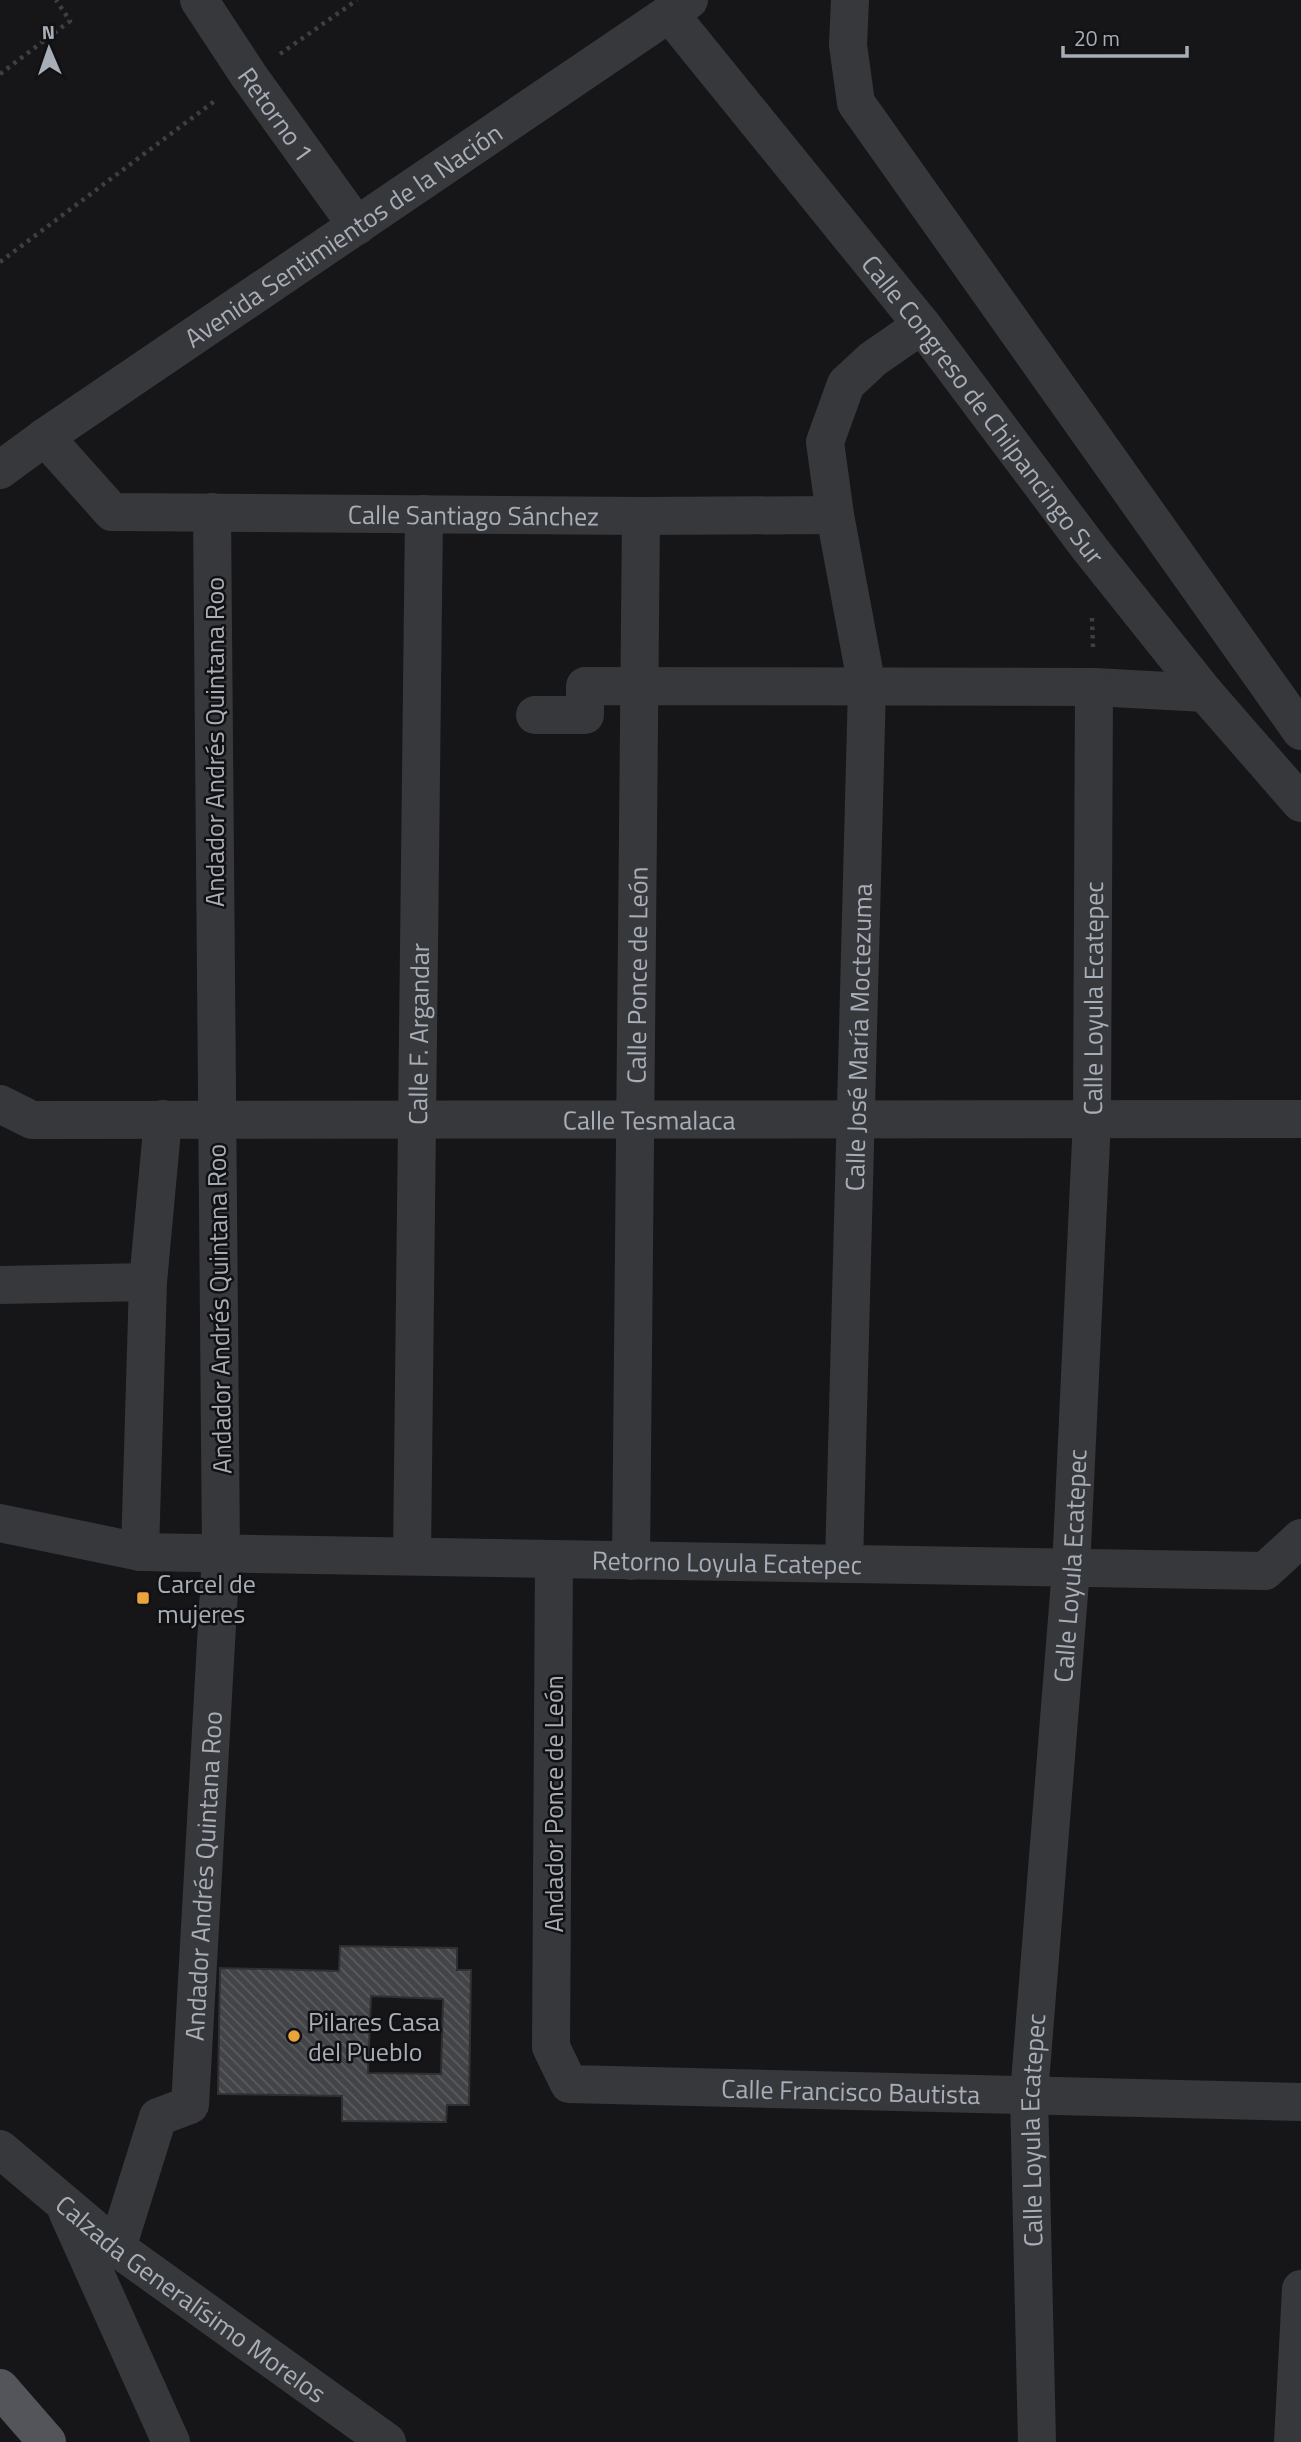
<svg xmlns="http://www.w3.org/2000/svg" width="1301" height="2442" viewBox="0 0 1301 2442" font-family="'Titillium Web',sans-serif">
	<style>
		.building { fill: url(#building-back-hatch); stroke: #303033; stroke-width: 2; fill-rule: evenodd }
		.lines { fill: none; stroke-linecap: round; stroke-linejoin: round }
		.path { stroke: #3d3f43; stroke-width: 4.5; stroke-dasharray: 3.5 5; stroke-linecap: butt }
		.minor { stroke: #37383c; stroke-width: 38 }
		.major { stroke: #53555b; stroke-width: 38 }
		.poi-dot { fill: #eaa43b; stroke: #111113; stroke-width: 2.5 }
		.labels { text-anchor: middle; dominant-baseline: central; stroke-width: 5; stroke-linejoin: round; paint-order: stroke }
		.street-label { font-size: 26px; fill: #a8aeb7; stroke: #111113 }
		.poi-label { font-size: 26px; fill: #a8aeb7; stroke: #111113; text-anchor: start }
	</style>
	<defs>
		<pattern id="building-back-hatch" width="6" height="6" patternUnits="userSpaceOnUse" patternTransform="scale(1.75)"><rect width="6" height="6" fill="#424448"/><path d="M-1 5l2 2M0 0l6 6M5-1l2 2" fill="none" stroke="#5a5c60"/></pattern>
	</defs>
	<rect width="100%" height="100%" fill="#161618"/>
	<path class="building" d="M340 1946 457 1948V1970H471L469 2105H447L446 2122 342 2121V2096L218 2094 220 1968 339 1971ZM371 1996 443 1999 441 2074 368 2073Z"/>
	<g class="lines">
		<g class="path">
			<path d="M280 54 357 0"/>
			<path d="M0 74 70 21 56 0"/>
			<path d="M0 262 216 100"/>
			<path d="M1092 618 1093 648"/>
		</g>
		<g class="minor">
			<path id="s1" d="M199 0 249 76 357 226"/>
			<path d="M850 0 848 45 856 103 1301 731"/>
			<path id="s2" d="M669 13 922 325 1090 549 1205 693 1301 803"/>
			<path id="s3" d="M45 437 112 512 641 516 835 515"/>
			<path id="s4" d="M0 470 45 437 689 0"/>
			<path d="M535 715H585V686L1094 687 1205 693"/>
			<path id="s5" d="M0 1104 32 1120 1301 1119"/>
			<path d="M148 1282 163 1119"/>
			<path d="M0 1285 148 1282 140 1552"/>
			<path id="s6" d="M0 1523 140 1552 1265 1571 1301 1538"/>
			<path id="s7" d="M412 1556 424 514"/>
			<path id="s8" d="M554 1560 551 2047 569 2084 1301 2102"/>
			<path id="s9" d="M631 1561 641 516"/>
			<path id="s10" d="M844 1564 867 687 835 515 825 442 846 384 873 359 922 325"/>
			<path id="s11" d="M0 2149 117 2248 387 2442"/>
			<path d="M67 2211 171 2442"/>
			<path id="s12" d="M117 2248 158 2117 190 2105 221 1554 212 512"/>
			<path id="s13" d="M1037 2442 1029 2095 1071 1569 1092 1119 1094 687"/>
			<path d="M1293 2442 1301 2289"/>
		</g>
		<path class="major" d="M0 2388 47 2442"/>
	</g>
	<g class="poi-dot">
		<rect x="136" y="1591" width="14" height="14" rx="3.5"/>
		<circle cx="294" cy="2036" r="7"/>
	</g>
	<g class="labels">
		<g class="street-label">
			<text stroke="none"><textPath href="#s1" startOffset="138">Retorno 1</textPath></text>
			<text stroke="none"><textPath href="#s4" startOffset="416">Avenida Sentimientos de la Nación</textPath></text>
			<text stroke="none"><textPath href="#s2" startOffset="506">Calle Congreso de Chilpancingo Sur</textPath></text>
			<text stroke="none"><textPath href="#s3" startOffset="462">Calle Santiago Sánchez</textPath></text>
			<text transform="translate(214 742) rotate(-90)">Andador Andrés Quintana Roo</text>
			<text stroke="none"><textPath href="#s9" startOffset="586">Calle Ponce de León</textPath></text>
			<text stroke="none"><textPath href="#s13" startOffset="1446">Calle Loyula Ecatepec</textPath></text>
			<text stroke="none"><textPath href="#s7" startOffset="522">Calle F. Argandar</textPath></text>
			<text stroke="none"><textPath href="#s10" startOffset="527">Calle José María Moctezuma</textPath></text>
			<text stroke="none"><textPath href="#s5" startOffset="653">Calle Tesmalaca</textPath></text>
			<text transform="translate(219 1309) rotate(-91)">Andador Andrés Quintana Roo</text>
			<text stroke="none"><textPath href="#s6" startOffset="730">Retorno Loyula Ecatepec</textPath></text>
			<text stroke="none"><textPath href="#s13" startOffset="878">Calle Loyula Ecatepec</textPath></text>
			<text transform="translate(553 1804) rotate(-90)">Andador Ponce de León</text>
			<text stroke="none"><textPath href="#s12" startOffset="401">Andador Andrés Quintana Roo</textPath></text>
			<text stroke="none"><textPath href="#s8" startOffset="810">Calle Francisco Bautista</textPath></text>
			<text stroke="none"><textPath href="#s13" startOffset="312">Calle Loyula Ecatepec</textPath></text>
			<text stroke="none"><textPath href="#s11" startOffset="243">Calzada Generalísimo Morelos</textPath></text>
		</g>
		<g class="poi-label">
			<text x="157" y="1583">Carcel de<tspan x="157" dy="30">mujeres</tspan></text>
			<text x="308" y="2021">Pilares Casa<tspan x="308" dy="30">del Pueblo</tspan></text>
		</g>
	</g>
	<g transform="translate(49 49) rotate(358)" stroke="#111113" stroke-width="5" paint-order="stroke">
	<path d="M0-5L12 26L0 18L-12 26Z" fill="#a8aeb7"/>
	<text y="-10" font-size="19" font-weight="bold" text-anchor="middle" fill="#a8aeb7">N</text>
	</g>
	<path d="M1063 46v10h124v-10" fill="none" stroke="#a8aeb7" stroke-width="3.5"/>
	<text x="1074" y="46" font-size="21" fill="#a8aeb7" stroke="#111113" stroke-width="5" paint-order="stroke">20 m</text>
</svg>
